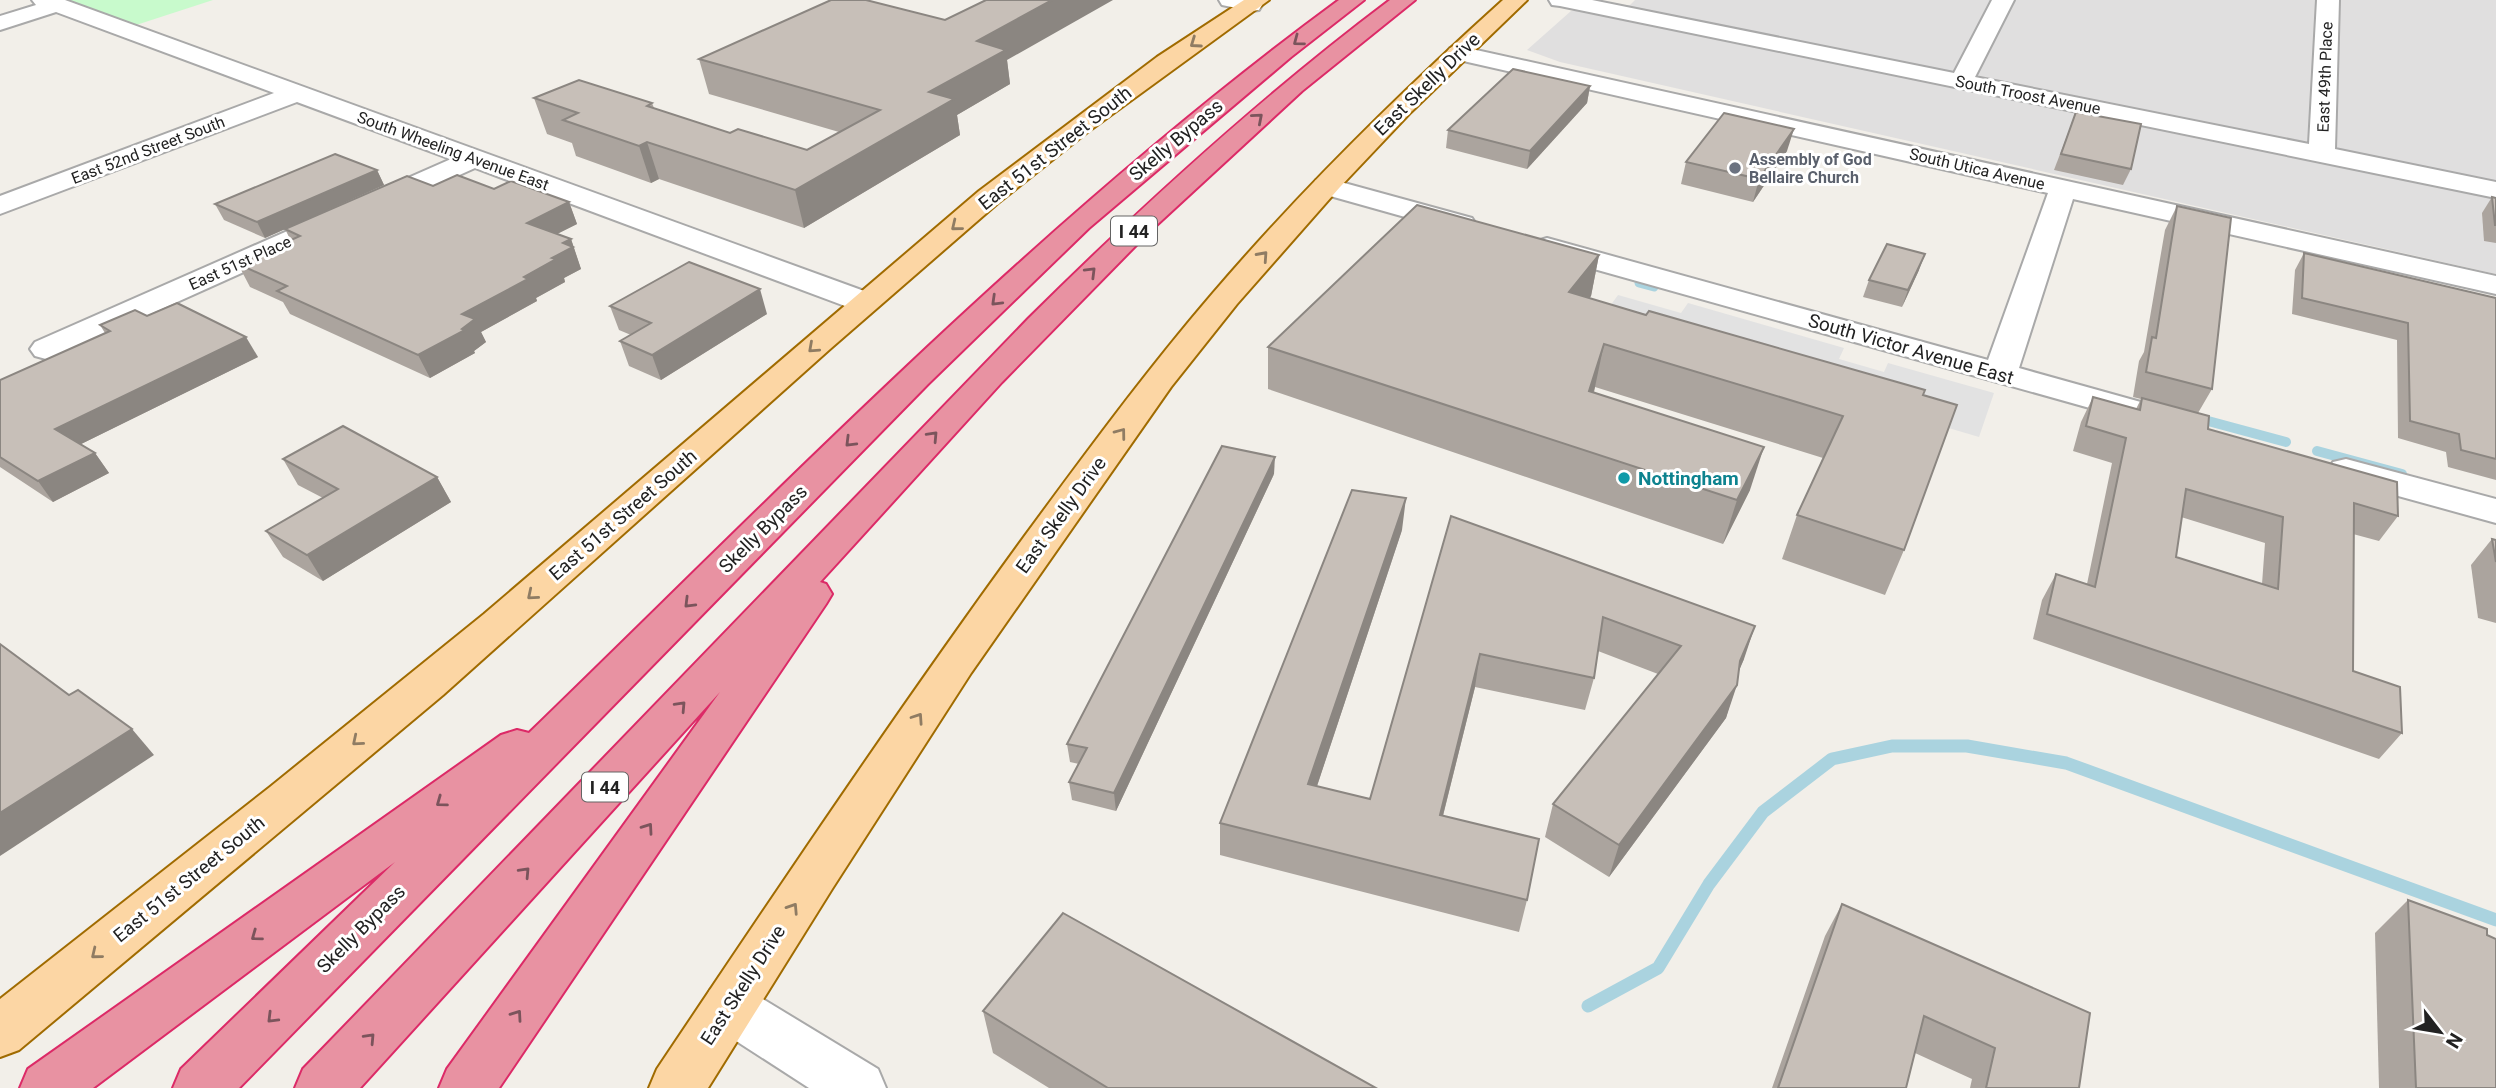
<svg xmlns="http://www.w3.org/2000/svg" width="2496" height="1088" viewBox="0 0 2496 1088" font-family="Roboto,sans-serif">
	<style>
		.residential { fill: #e0dfdf }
		.park { fill: #c8facc }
		.parking { fill: #e2e2e2 }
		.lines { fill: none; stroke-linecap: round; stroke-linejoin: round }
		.stream-far2 { stroke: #aad3df; stroke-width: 9 }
		.stream-far1 { stroke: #aad3df; stroke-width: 10 }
		.stream { stroke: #aad3df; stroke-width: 13 }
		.minor-casing { stroke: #a9a9a9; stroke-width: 4 }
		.major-casing { stroke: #a06b00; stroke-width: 4 }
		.highway-casing { stroke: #dc2a67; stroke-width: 4 }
		.minor { fill: #fff; fill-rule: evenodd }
		.major { fill: #fcd6a4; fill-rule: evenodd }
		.highway { fill: #e892a2; fill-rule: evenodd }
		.wall { fill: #aba49e; fill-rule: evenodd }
		.shaded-wall { fill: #8b8681 }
		.building { fill: #c7bfb8; stroke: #8b8681; stroke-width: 2; fill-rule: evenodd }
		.oneway { stroke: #7b545c }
		.oneway2 { stroke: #8f7c63 }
		.worship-dot { fill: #6b7280; stroke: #fff; stroke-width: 2.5 }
		.culture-dot { fill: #0f9aa8; stroke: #fff; stroke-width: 2.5 }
		.labels { text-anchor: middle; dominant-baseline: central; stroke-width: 6; stroke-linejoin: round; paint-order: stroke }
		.far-street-label { font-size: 16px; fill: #222; stroke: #fff }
		.far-worship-label { font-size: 16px; font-weight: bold; fill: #5b616d; stroke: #fff; text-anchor: start }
		.shield { fill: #fff; stroke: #646464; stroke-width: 2 }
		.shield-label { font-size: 18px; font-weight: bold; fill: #222 }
		.street-label { font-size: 19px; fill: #222; stroke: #fff }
		.culture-label { font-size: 19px; font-weight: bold; fill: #0d838f; stroke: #fff; text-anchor: start }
	</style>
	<rect width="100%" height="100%" fill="#f2efe9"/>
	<path class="residential" d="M1635 0H2496V274L1560 62 1527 50 1571 11 1630 5Z"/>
	<path class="park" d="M58 0H213L130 27Z"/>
	<path class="parking" d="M1618 295 1681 313 1688 303 1844 348 1839 359 1884 372 1888 363 1994 393 1979 437 1597 324Z"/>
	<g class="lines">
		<path class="stream-far2" d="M1639 283 1654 287"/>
		<g class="stream-far1">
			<path d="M2197 418 2286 442"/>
			<path d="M2317 451 2402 474"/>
		</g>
		<path class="stream" d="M1588 1006 1658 968 1709 884 1763 812 1832 759 1892 746H1967L2066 763 2496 920"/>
		<defs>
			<g id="minor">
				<path d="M32 0H65L875 295 879 302 875 309 864 311 853 309 475 168 57 356 46 359 35 356 30 349 35 342 451 159 297 102 0 214V196L274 93 56 12 0 30V16L36 5Z"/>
				<path d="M1219 0H1257L1262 5 1259 10 1251 11 1222 5Z"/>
				<path d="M1549 0H1592L1954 73 1992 0H2014L1975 77 2309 144 2317 0H2339L2335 149 2496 182V198L1560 6 1552 5Z"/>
				<path d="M1458 46 2496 276V294L2073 199 2019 368 2155 406 2160 413 2155 420 2143 423 1537 253 1532 247 1537 241 1547 238 1988 360 2048 193 1450 58 1446 53 1450 48Z"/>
				<path d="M1326 178 1472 218 1476 224 1472 230 1462 233 1316 192 1312 186 1316 180Z"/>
				<path d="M2346 459 2496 499V523L2333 478 2328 470 2333 462Z"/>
				<path d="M729 983 748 990 878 1069 886 1088H809L710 1024 702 1007 710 990Z"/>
			</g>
			<g id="major">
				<path d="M1244 0H1269L1085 134 998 203 830 349 443 695 19 1050 0 1057V999L270 787 484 614 979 191 1157 57Z"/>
				<path d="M1503 0H1527L1411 112 1340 187 1237 304 1171 387 971 673 832 889 708 1088H649L657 1069C777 890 897 711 1024 537 1085 454 1146 371 1213 293 1303 188 1401 92 1503 0Z"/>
			</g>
			<g id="highway">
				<path d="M1339 0H1364L1291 57 1089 228 928 384 239 1088H173L181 1069 395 862 93 1088H20L28 1069 501 735 517 730 529 733C790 480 1045 216 1339 0Z"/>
				<path d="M1390 0H1415L1302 91 1148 233 1002 382 820 582 826 584 832 594 826 604 499 1088H439L447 1069 720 692 360 1088H295L303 1069 1028 319C1143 205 1261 97 1390 0Z"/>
			</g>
		</defs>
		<use href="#minor" class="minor-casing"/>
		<use href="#major" class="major-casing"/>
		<use href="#highway" class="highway-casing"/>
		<use href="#minor" class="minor"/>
		<use href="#major" class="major"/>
		<use href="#highway" class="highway"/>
	</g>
	<g class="wall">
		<path d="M699 59 1007 60 1010 84 957 115 960 135 804 228 659 179 651 183 576 156 572 143 547 134 534 98 652 103 654 108 730 133 807 150 839 132 709 94Z"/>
		<path d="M1590 86 1587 103 1527 169 1446 148 1448 130Z"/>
		<path d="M2076 112 2131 169 2123 185 2054 170Z"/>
		<path d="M1787 151 1753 202 1681 184 1686 162Z"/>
		<path d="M377 170 384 185 265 238 224 220 215 204Z"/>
		<path d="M433 186 569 202 577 224 557 234 571 239 581 269 564 278 565 282 536 298 537 301 481 332 486 342 474 351 475 353 430 378 290 314 283 302 250 287 238 264 291 241 285 229Z"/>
		<path d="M2492 197 2496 198V243L2484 241 2482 213Z"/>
		<path d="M2177 206 2212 389 2198 413 2208 429 2398 516 2379 541 2353 534V671L2402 733 2379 759 2033 639 2042 600 2056 574 2087 584 2112 463 2073 451 2081 422 2093 397 2136 409 2141 399 2133 397 2139 361 2144 352 2165 230ZM2181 517 2265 543 2262 584 2176 557Z"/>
		<path d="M2304 253 2496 298V480L2448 467 2446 452 2398 438 2397 340 2292 314 2295 270Z"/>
		<path d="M1599 255 1591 296 1589 298 1923 395 1904 550 1885 595 1782 559 1797 515 1823 458 1595 387 1594 393 1750 490 1723 544 1268 389V347Z"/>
		<path d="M1919 270 1902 307 1863 297 1869 280Z"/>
		<path d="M610 306 767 314 661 380 629 366 620 341 631 335 619 330Z"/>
		<path d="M147 316 258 357 81 444 95 453 109 473 53 502 0 467V380L105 333 100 325Z"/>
		<path d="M283 459 437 477 451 502 323 581 283 557 266 531 323 498 298 485Z"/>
		<path d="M1274 474 1116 811 1072 800 1069 782 1079 764 1070 762 1067 744Z"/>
		<path d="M1451 516 1744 659 1739 670 1726 718 1609 877 1545 837 1553 804 1658 674 1598 651 1594 678 1585 710 1475 687 1443 816 1527 900 1519 932 1220 855V823L1402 530 1317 786 1370 799Z"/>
		<path d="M2492 539 2496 540V623L2478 618 2471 565Z"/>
		<path d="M2408 900 2487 935 2496 1088H2379L2375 933Z"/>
		<path d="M1842 904 2079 1088H1970L1972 1079 1915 1053 1906 1088H1772L1825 936Z"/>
		<path d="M983 1011 1376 1088H1049L993 1053Z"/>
	</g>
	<g class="shaded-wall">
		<path d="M1052 0H1113L1007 60 1010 84 957 115 960 135 804 228 795 190 929 92 977 41Z"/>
		<path d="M1590 86 1587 103 1527 169 1530 151Z"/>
		<path d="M1794 129 1787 151 1753 202 1759 179Z"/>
		<path d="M647 142 659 179 651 183 639 146Z"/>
		<path d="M377 170 384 185 265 238 257 222Z"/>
		<path d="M569 202 577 224 535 245 527 223Z"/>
		<path d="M571 239 581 269 564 278 565 282 536 298 537 301 481 332 486 342 474 351 475 353 430 378 418 355 462 314 552 258 563 243Z"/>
		<path d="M1925 254 1919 270 1902 307 1908 290Z"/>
		<path d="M1599 255 1591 296 1562 334 1569 292Z"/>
		<path d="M760 289 767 314 661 380 652 355Z"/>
		<path d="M246 337 258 357 71 449 55 429Z"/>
		<path d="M1604 344 1595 387 1580 434 1589 391Z"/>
		<path d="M1764 447 1750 490 1723 544 1737 500Z"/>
		<path d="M95 453 109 473 53 502 38 481Z"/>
		<path d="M1275 457 1274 474 1116 811 1114 793Z"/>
		<path d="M437 477 451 502 323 581 307 555Z"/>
		<path d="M1406 498 1402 530 1307 816 1308 784Z"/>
		<path d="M1755 626 1744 659 1729 694 1740 661Z"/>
		<path d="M1480 654 1475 687 1435 847 1440 815Z"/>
		<path d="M1737 685 1726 718 1609 877 1619 845Z"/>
		<path d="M132 729 154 755 0 856V813Z"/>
	</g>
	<g class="building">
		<path d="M831 0H866L945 20 986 0H1052L977 41 1006 50 929 92 954 99 795 190 647 142 639 146 563 120 578 113 534 98 579 80 652 103 647 106 730 133 738 129 807 150 880 110 699 59Z"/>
		<path d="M1513 69 1590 86 1530 151 1448 130Z"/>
		<path d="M2076 112 2141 124 2131 169 2061 154Z"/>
		<path d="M1724 113 1794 129 1759 179 1686 162Z"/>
		<path d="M335 154 377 170 257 222 215 204Z"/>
		<path d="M457 175 494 189 511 181 569 202 527 223 571 239 563 243 573 247 552 258 556 259 524 277 528 279 462 314 475 319 462 329 465 330 418 355 277 291 287 286 238 264 300 236 285 229 407 176 433 186Z"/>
		<path d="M2492 197 2496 198V225H2495Z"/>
		<path d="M1417 205 1599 255 1569 292 1646 315 1649 311 1925 390 1923 395 1957 405 1904 550 1797 515 1843 416 1604 344 1589 391 1764 447 1737 500 1268 347Z"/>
		<path d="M2177 206 2231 218 2212 389 2146 372 2152 337 2156 338Z"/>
		<path d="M1887 244 1925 254 1908 290 1869 280Z"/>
		<path d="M2304 253 2496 298V459L2461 450 2459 434 2410 421 2408 323 2302 298Z"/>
		<path d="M689 262 760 289 652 355 620 341 651 323 610 306Z"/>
		<path d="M177 303 246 337 55 429 95 453 38 481 0 457V380L110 331 100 325 135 310 147 316Z"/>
		<path d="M2093 397 2140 410 2142 398 2209 416 2208 429 2397 482 2398 516 2354 503 2353 671 2400 687 2402 733 2047 614 2056 574 2095 587 2126 438 2086 426ZM2186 489 2283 517 2278 589 2176 557Z"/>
		<path d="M343 426 437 477 307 555 266 531 338 489 283 459Z"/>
		<path d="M1222 446 1275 457 1114 793 1069 782 1087 748 1067 744Z"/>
		<path d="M1352 490 1406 498 1308 784 1370 799 1451 516 1755 626 1740 661 1737 685 1619 845 1553 804 1681 646 1603 617 1594 678 1480 654 1440 815 1539 839 1527 900 1220 823Z"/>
		<path d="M2492 539 2496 540V562Z"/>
		<path d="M0 644 69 695 78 690 132 729 0 813Z"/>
		<path d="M2408 900 2487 929V935L2496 939V1088H2416Z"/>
		<path d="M1842 904 2090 1013 2079 1088H1986L1995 1048 1924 1016 1906 1088H1778Z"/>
		<path d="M1063 913 1376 1088H1108L983 1011Z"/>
	</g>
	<defs><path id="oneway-chevron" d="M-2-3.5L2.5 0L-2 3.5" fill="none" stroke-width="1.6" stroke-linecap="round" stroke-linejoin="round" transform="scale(1.75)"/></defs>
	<g class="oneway">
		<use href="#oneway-chevron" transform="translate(1298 41) rotate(143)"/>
		<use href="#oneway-chevron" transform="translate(1258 118) rotate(-41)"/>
		<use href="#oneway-chevron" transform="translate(1091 272) rotate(-45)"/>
		<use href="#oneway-chevron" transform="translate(996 301) rotate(136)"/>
		<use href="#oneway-chevron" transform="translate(933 436) rotate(-47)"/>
		<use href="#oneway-chevron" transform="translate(850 442) rotate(135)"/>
		<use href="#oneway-chevron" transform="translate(689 603) rotate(135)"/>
		<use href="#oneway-chevron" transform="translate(681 706) rotate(-47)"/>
		<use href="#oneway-chevron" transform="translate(441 802) rotate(144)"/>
		<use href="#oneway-chevron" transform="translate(648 828) rotate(-55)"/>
		<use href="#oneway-chevron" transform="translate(525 872) rotate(-47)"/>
		<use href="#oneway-chevron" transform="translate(256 936) rotate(144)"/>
		<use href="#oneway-chevron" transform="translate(517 1015) rotate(-55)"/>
		<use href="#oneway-chevron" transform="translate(272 1018) rotate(135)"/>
		<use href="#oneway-chevron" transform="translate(370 1038) rotate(-47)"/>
	</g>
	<g class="oneway2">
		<use href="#oneway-chevron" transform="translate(1195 43) rotate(145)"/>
		<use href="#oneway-chevron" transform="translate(956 226) rotate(141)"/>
		<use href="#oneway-chevron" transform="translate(1263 256) rotate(-48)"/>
		<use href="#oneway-chevron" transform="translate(813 348) rotate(138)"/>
		<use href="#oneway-chevron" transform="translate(1121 433) rotate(-53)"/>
		<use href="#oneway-chevron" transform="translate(532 595) rotate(140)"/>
		<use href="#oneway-chevron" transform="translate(918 718) rotate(-56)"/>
		<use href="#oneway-chevron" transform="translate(357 741) rotate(140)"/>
		<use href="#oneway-chevron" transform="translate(793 908) rotate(-57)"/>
		<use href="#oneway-chevron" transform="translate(96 954) rotate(141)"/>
	</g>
	<circle class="worship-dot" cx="1735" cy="168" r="7"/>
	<circle class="culture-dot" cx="1624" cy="478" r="7"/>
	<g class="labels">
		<g class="far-street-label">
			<text transform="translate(2325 77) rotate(-88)">East 49th Place</text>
			<text transform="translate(2028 95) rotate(11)">South Troost Avenue</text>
			<text transform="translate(148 150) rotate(-21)">East 52nd Street South</text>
			<text transform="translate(453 151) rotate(20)">South Wheeling Avenue East</text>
			<text transform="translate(1977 169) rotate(13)">South Utica Avenue</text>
			<text transform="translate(240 263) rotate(-24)">East 51st Place</text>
		</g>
		<g class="far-worship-label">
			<text x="1749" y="159">Assembly of God<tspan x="1749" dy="18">Bellaire Church</tspan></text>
		</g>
		<g class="shield">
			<rect x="1111" y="216.5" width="46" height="29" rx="5"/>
			<rect x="582" y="772.5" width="46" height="29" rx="5"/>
		</g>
		<g class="shield-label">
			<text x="1134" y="231">I 44</text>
			<text x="605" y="787">I 44</text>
		</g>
		<g class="street-label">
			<text transform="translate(1427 84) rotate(-44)">East Skelly Drive</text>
			<text transform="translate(1176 140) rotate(-40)">Skelly Bypass</text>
			<text transform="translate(1055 148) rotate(-38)">East 51st Street South</text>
			<text transform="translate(1911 349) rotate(16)">South Victor Avenue East</text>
			<text transform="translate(623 515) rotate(-41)">East 51st Street South</text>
			<text transform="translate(1061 515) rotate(-54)">East Skelly Drive</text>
			<text transform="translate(763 529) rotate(-45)">Skelly Bypass</text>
			<text transform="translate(189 879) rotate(-39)">East 51st Street South</text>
			<text transform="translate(361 929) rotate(-45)">Skelly Bypass</text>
			<text transform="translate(743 985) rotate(-57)">East Skelly Drive</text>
		</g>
		<g class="culture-label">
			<text x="1638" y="478">Nottingham</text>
		</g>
	</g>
	<g transform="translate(2440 1032) rotate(121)" stroke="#ffffff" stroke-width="5" paint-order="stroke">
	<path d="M0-5L12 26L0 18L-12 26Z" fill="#222222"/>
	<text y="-10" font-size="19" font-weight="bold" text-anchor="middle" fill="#222222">N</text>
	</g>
</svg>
